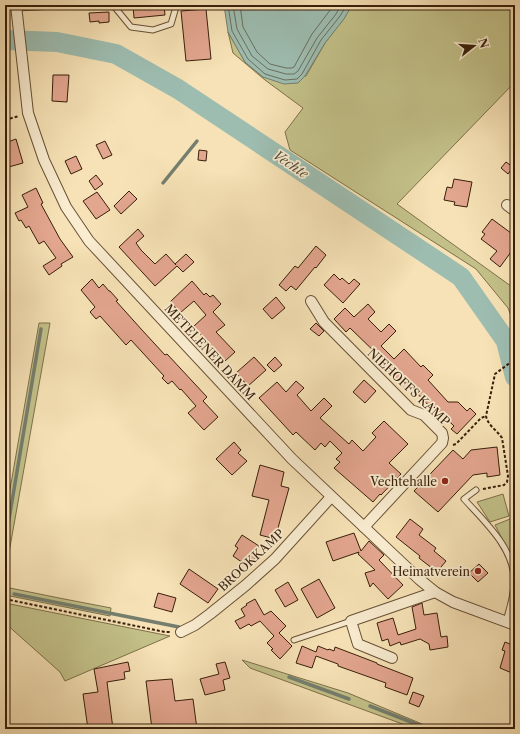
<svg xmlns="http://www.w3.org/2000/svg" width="520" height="734" viewBox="0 0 520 734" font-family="'Libre Caslon Text',serif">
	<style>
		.green { fill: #c3c189; stroke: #7e704a }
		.water { fill: #9dbdb1; stroke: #757e6e }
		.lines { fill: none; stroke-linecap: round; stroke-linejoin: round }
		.shore { stroke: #6a6e5e; stroke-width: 1 }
		.stream { stroke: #757e6e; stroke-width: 3.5 }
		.river { stroke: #9dbdb1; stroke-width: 20 }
		.building { fill: #e3a68f; stroke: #381f0a }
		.service-casing { stroke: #685035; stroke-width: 7 }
		.minor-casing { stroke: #685035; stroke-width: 12 }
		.path { stroke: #381f0a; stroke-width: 2; stroke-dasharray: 3 2; stroke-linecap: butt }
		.service { stroke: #f9ecd0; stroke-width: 5 }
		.minor { stroke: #f9ecd0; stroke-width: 10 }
		.poi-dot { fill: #8f2418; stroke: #f9ecd0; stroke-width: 1.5 }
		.labels { text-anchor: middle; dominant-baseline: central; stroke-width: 3.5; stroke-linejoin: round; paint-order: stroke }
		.street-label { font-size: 12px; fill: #381f0a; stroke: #f9ecd0 }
		.poi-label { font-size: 12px; fill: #381f0a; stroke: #f9ecd0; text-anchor: end }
		.water-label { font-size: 13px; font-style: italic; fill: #564e3c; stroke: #f9ecd0 }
	</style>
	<rect width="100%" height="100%" fill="#f6e2b6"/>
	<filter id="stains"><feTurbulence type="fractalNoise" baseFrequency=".005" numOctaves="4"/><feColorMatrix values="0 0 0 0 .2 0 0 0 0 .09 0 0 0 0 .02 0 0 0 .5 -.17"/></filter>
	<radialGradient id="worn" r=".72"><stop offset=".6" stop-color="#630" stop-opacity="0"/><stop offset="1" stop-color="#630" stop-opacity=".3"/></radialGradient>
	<g class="green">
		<path d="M352 5H515V82L397 204 515 289V326L508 308 476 269 290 150 285 132 303 108 265 80 233 53 228 32 245 62 263 77 306 76 325 43 343 19Z"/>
		<path d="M39 323H50L5 575V518Z"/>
		<path d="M503 494 509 516 490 522 477 502Z"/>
		<path d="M515 517V564L495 525Z"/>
		<path d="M5 587 59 598 111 608 110 616 5 595Z"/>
		<path d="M5 603 170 636 65 681 60 672 5 623Z"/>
		<path d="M242 660 348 693 434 729H416L250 668Z"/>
	</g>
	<path class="water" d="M224 5H352L344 19 325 43 305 76 298 83 284 84 263 77 245 62 228 32Z"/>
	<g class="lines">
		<g class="shore">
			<path d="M228 5 232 31 248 59 265 74 285 80 297 79 302 74 321 40 340 16 347 5"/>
			<path d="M233 5 237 29 252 56 268 69 286 74H294L298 71 317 38 336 14 341 5"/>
			<path d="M240 5 243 27 257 52 270 64 286 68H292L294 67 312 34 334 5"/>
		</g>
		<g class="stream">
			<path d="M163 183 197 141"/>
			<path d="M5 543 41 329"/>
			<path d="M14 594 179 627"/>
			<path d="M289 677 349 699"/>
			<path d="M370 706 429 729"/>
		</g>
		<path class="river" d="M5 40 57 42 116 54 178 89 461 277 506 341 515 377"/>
	</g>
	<g class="building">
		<path d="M133 5H164L165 15 134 18Z"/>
		<path d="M206 9 211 59 186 61 181 11Z"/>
		<path d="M109 12V22L99 23V21L90 22 89 13Z"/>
		<path d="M53 75H69L67 102 52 101Z"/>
		<path d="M16 139 23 163 5 168V143Z"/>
		<path d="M105 141 112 155 103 159 96 145Z"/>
		<path d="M199 150 207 151 206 161 198 160Z"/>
		<path d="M76 156 82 169 71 174 65 161Z"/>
		<path d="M506 162 513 167 508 174 501 168Z"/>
		<path d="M96 175 103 184 95 190 89 181Z"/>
		<path d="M454 179 472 182 467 207 454 205 455 202 444 200 447 187 452 188Z"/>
		<path d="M36 188 43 203 41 204 60 239 73 257 61 264 62 266 49 275 43 266 56 258 44 241 39 244 29 226 26 228 21 220 19 221 15 213 28 207 22 195Z"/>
		<path d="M129 191 137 199 121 214 114 206Z"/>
		<path d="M97 192 110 210 96 219 83 201Z"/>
		<path d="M492 219 515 236V256L511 252 500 267 490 259 497 251 481 239 485 234 482 232Z"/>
		<path d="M138 229 144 236 136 243 141 250 155 264 166 254 176 265 175 264 186 254 194 262 183 272 177 266 155 286 119 247Z"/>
		<path d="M316 246 326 255 316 268 315 267 296 290 291 286 286 291 279 285 295 266 298 268Z"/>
		<path d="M334 274 340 280 342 278 349 284 354 279 360 284 343 303 324 285Z"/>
		<path d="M92 279 99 288 103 284 109 291H110L118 300 116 301 142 330 165 355 167 354 207 397 203 401 218 417 204 430 188 413 196 406 181 389 180 390 172 381 168 384 162 378 164 376 131 340 126 345 100 316 96 319 90 312 95 307 81 290Z"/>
		<path d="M192 281 204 295 206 293 210 297 213 295 221 304 213 312 225 325 216 332 235 352 225 361 193 327 206 315 194 301 180 313 170 302Z"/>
		<path d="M276 297 285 308 272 319 263 309Z"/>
		<path d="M368 304 375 312 368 319 381 332 389 324 396 331 381 346 394 359 404 349 421 367 423 365 433 375 428 380 448 402H458L467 411 470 408 476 414 457 434 451 429 454 426 434 407 432 409 410 386 406 390 388 372 387 373 376 362 380 357 350 328 346 332 334 319 345 308 354 317Z"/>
		<path d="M316 323 324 331 319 336 310 329Z"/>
		<path d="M254 357 266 370 248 386 236 373Z"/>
		<path d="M275 357 282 365 274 372 267 365Z"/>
		<path d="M364 380 376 391 365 403 353 392Z"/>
		<path d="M296 381 304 388 297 395 311 411 324 398 332 406 320 418 349 444 352 440 363 451 376 437 372 433 384 421 408 444 389 463 401 474 381 495 380 494 373 502 334 468 340 462 336 459 342 453 330 441 325 447 321 443 315 450 296 432 293 435 259 398 277 382 286 392Z"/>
		<path d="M234 442 241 450 238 453 247 461 232 475 216 459Z"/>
		<path d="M497 447 500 475 487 477V473L473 475 438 512 414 491 453 450 463 459 471 450Z"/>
		<path d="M260 465 284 472 281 486 289 488 275 539 260 535 269 500 252 496Z"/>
		<path d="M410 519 423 529 419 535 436 548 434 551 446 561 437 572 419 558 420 556 396 537Z"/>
		<path d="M354 533 361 551 369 541 384 555 379 560 403 585 388 599 373 583 370 587 365 573 375 570 358 554 359 552 333 561 326 542Z"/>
		<path d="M242 535 259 546 253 555 256 557 249 567 233 556 238 548 235 546Z"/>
		<path d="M479 564 488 573 478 582 469 573Z"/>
		<path d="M189 569 218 589 208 603 180 584Z"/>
		<path d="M319 579 335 608 317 618 301 589Z"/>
		<path d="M288 582 298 600 285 607 275 590Z"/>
		<path d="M158 593 176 598 172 612 154 607Z"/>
		<path d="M255 599 264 615 271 611 286 626 279 633 292 646 280 659 271 650 273 649 267 643 274 636 260 621 251 626 249 624 240 629 235 621 245 616 241 609 247 605 246 604Z"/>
		<path d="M422 603 424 615 437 613 441 637 447 636 448 647 430 650 429 644 420 639 401 645 400 642 390 646 388 639 382 641 377 623 393 618 398 635 416 629 412 607Z"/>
		<path d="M505 642 515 646V666L512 673 500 668 505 651 502 650Z"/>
		<path d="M302 646 316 652 318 646 328 650 329 649 334 651 335 647 377 663V664L413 678 407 695 385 687 386 683 338 666V664L316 656 312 668 296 663Z"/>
		<path d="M128 662 130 671 124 672 125 679 107 682 113 729H88L83 694 98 692 94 669Z"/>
		<path d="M225 662 230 678 223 680 225 690 205 695 200 679 219 674 216 664Z"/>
		<path d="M172 679 175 701 193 699 197 729H152L146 681Z"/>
		<path d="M413 692 424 696 419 707 409 703Z"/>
	</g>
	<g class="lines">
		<defs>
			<g id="service">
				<path d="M113 5 131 27 153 30 171 24 176 7V5"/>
				<path d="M16 8 76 5"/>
				<path d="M476 490 464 499C485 522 515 549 514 582 514 596 509 609 506 622"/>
				<path d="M294 640 351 621"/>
			</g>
			<g id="minor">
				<path d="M16 5 28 113 44 160 66 207 89 241 292 459 419 579 435 592 453 602 515 625"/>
				<path d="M507 205 515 211"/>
				<path d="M311 301 324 322 411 410 424 415 442 433 443 438 442 443 364 527"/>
				<path d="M181 632 195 625 210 614 246 585 275 559 331 497"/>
				<path d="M392 658 358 644 351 621 435 592"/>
			</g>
		</defs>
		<use href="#service" class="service-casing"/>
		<use href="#minor" class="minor-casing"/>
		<g class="path">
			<path d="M5 120 19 116"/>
			<path d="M453 445 456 444 481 418 486 416"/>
			<path d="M483 489 504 485 507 482 508 476 502 438C497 430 488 426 486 416L495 374 515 359"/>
			<path d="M5 599 165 632H171"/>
		</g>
		<use href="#service" class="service"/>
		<use href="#minor" class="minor"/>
	</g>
	<g class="poi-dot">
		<circle cx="445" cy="481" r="4"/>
		<circle cx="478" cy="571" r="4"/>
	</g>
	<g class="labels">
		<g class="street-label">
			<text transform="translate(210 352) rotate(47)">METELENER DAMM</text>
			<text transform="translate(409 387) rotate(43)">NIEHOFFS KAMP</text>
			<text transform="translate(251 560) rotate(-43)">BROOKKAMP</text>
		</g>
		<g class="poi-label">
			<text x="437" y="481">Vechtehalle</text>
			<text x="470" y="571">Heimatverein</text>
		</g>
		<g class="water-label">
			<text transform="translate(291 164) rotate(34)">Vechte</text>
		</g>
	</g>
	<rect width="520" height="734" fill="none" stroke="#f6e2b6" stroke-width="20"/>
	<rect x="6" y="6" width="508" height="722" fill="none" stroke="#381f0a" stroke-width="2"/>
	<rect x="10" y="10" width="500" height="714" fill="none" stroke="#381f0a"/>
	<g transform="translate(474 46) rotate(73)" stroke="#f9ecd0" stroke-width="3" paint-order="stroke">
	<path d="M0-3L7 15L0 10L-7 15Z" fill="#381f0a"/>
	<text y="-6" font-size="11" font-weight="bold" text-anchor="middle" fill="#381f0a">N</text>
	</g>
	<rect width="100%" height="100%" filter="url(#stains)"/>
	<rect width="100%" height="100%" fill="url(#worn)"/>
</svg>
